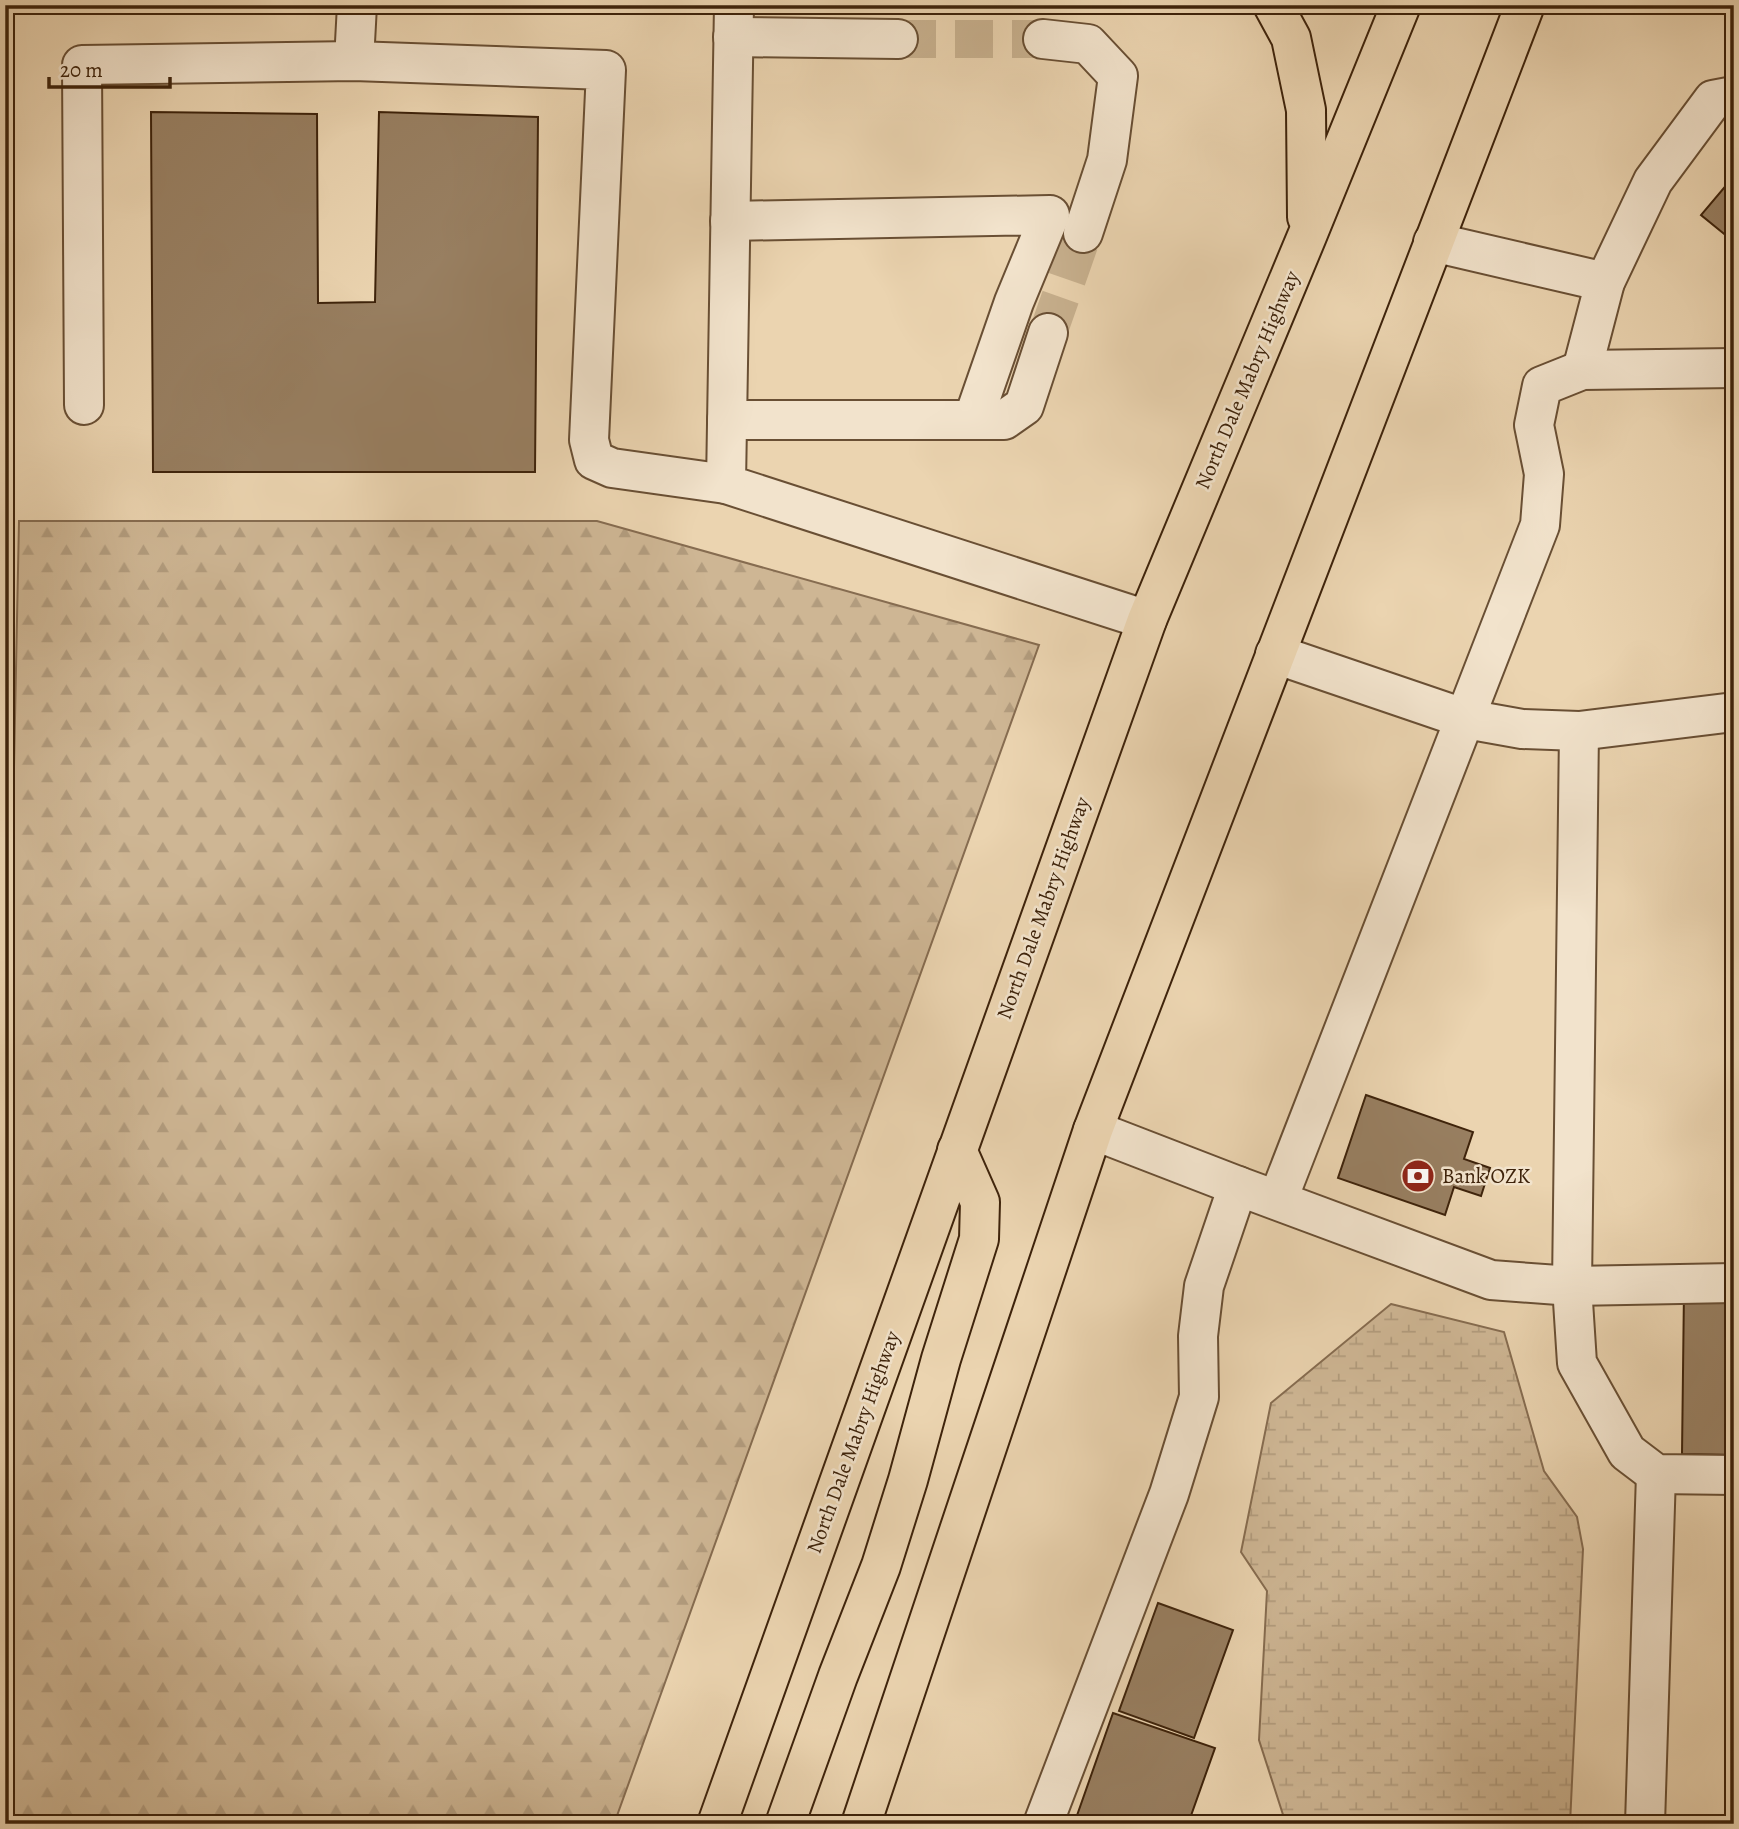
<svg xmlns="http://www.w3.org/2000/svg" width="1739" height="1829" viewBox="0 0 1739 1829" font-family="Alegreya,serif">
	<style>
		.forest { fill: url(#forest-firs); stroke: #866c50; stroke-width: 2 }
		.wetland { fill: url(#wetland-marsh); stroke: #866c50; stroke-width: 2 }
		.building { fill: #987f61; stroke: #3e230b; stroke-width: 2 }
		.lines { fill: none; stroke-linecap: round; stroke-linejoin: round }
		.minor-tunnel { stroke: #c8b18f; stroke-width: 38; stroke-dasharray: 38 19; stroke-linecap: butt }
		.minor-casing { stroke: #694f34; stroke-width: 42 }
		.major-casing { stroke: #3e230b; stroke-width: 42 }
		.minor { stroke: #f2e3cc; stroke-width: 38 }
		.major { stroke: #ebd4b0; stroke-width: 38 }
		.labels { text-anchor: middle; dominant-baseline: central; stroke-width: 5; stroke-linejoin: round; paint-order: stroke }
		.street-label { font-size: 21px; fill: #3e230b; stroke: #f2e3cc }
		.poi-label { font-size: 21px; fill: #3e230b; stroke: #f2e3cc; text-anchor: start }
	</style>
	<defs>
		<pattern id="forest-firs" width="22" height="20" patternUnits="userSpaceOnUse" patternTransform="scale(1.75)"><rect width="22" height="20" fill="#ceb694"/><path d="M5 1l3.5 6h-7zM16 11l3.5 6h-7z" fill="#b29c7e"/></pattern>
		<pattern id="wetland-marsh" width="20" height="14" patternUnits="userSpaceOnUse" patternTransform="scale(1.75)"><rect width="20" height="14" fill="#ceb694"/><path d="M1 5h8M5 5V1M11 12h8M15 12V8" fill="none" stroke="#b29c7e"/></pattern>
	</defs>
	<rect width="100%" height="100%" fill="#ebd4b0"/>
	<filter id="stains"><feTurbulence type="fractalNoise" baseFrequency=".00286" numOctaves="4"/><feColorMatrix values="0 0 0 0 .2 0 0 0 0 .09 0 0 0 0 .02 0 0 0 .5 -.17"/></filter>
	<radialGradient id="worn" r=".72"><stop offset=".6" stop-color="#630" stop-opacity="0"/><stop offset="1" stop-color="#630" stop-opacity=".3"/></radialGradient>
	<path class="forest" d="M19 521H597L1039 645 614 1824H5V1112H7Z"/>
	<path class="wetland" d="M1391 1304 1504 1332 1544 1471 1577 1517 1583 1549 1570 1824H1286L1259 1740 1267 1591 1241 1552 1271 1403Z"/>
	<g class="building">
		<path d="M151 112 317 114 318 303 375 302 379 112 538 117 535 472H153Z"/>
		<path d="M1734 176V242L1701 215Z"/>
		<path d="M1366 1095 1473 1132 1464 1159 1490 1168 1481 1196 1454 1187 1445 1215 1338 1178Z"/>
		<path d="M1684 1290 1734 1291V1455L1682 1454Z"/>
		<path d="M1158 1603 1233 1630 1194 1738 1119 1711Z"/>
		<path d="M1113 1713 1215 1748 1188 1824H1074Z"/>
	</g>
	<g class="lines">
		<g class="minor-tunnel">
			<path d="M898 39H1043"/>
			<path d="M1048 333 1083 233"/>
		</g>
		<defs>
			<g id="minor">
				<path d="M734 5 726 484 1147 620"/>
				<path d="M733 37 898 39"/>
				<path d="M1043 39 1088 44 1118 76 1107 160 1083 233"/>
				<path d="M354 61 357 5"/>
				<path d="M730 221 1050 215 1014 302 973 420"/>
				<path d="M1433 242 1605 282"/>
				<path d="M1582 370 1605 282 1653 181 1713 100 1734 96"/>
				<path d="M84 405 82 65 354 61 606 70 589 440 594 460 612 468 726 484"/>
				<path d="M727 420H1004L1024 406 1048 333"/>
				<path d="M1275 654 1466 719 1522 729 1579 731 1734 712"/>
				<path d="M1579 731 1572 1286 1577 1363 1627 1452 1656 1474 1734 1475"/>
				<path d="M1093 1130 1238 1186 1491 1280 1572 1286 1734 1283"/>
				<path d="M1278 1199 1540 525 1544 474 1534 425 1542 386 1582 370 1734 368"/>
				<path d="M1043 1824 1169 1494 1199 1397 1198 1336 1204 1286 1238 1186"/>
				<path d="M1645 1824 1656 1474"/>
			</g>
			<g id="major">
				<path d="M1273 5 1291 38 1306 110 1307 217"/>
				<path d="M717 1824 1147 620 1307 236 1401 5"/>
				<path d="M785 1824 838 1676 881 1566 908 1480 941 1359 979 1239 980 1202 957 1150"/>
				<path d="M861 1824 1093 1130 1525 5"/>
			</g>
		</defs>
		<use href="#minor" class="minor-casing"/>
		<use href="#major" class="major-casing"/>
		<use href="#minor" class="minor"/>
		<use href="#major" class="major"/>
	</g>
	<defs>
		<symbol id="bank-disc" viewBox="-11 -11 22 22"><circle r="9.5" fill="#8f2418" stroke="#f2e3cc"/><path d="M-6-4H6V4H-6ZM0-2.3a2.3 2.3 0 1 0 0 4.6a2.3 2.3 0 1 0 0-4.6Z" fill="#fff"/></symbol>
	</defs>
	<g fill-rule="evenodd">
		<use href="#bank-disc" x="1399" y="1157" width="38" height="38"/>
	</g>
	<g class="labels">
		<g class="street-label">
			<text transform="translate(1247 380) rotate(-67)">North Dale Mabry Highway</text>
			<text transform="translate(1043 908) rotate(-70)">North Dale Mabry Highway</text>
			<text transform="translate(853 1442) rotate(-70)">North Dale Mabry Highway</text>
		</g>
		<g class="poi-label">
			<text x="1442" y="1176">Bank OZK</text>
		</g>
	</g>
	<rect width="1739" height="1829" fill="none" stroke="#ebd4b0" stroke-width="28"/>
	<rect x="7" y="7" width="1725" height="1815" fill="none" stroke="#3e230b" stroke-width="3.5"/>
	<rect x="14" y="14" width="1711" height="1801" fill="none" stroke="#3e230b" stroke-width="2"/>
	<path d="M49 77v10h121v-10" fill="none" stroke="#3e230b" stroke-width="3.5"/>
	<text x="60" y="77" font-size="21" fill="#3e230b" stroke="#f2e3cc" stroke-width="5" paint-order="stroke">20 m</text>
	<rect width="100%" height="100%" filter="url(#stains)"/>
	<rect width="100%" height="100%" fill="url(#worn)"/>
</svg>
